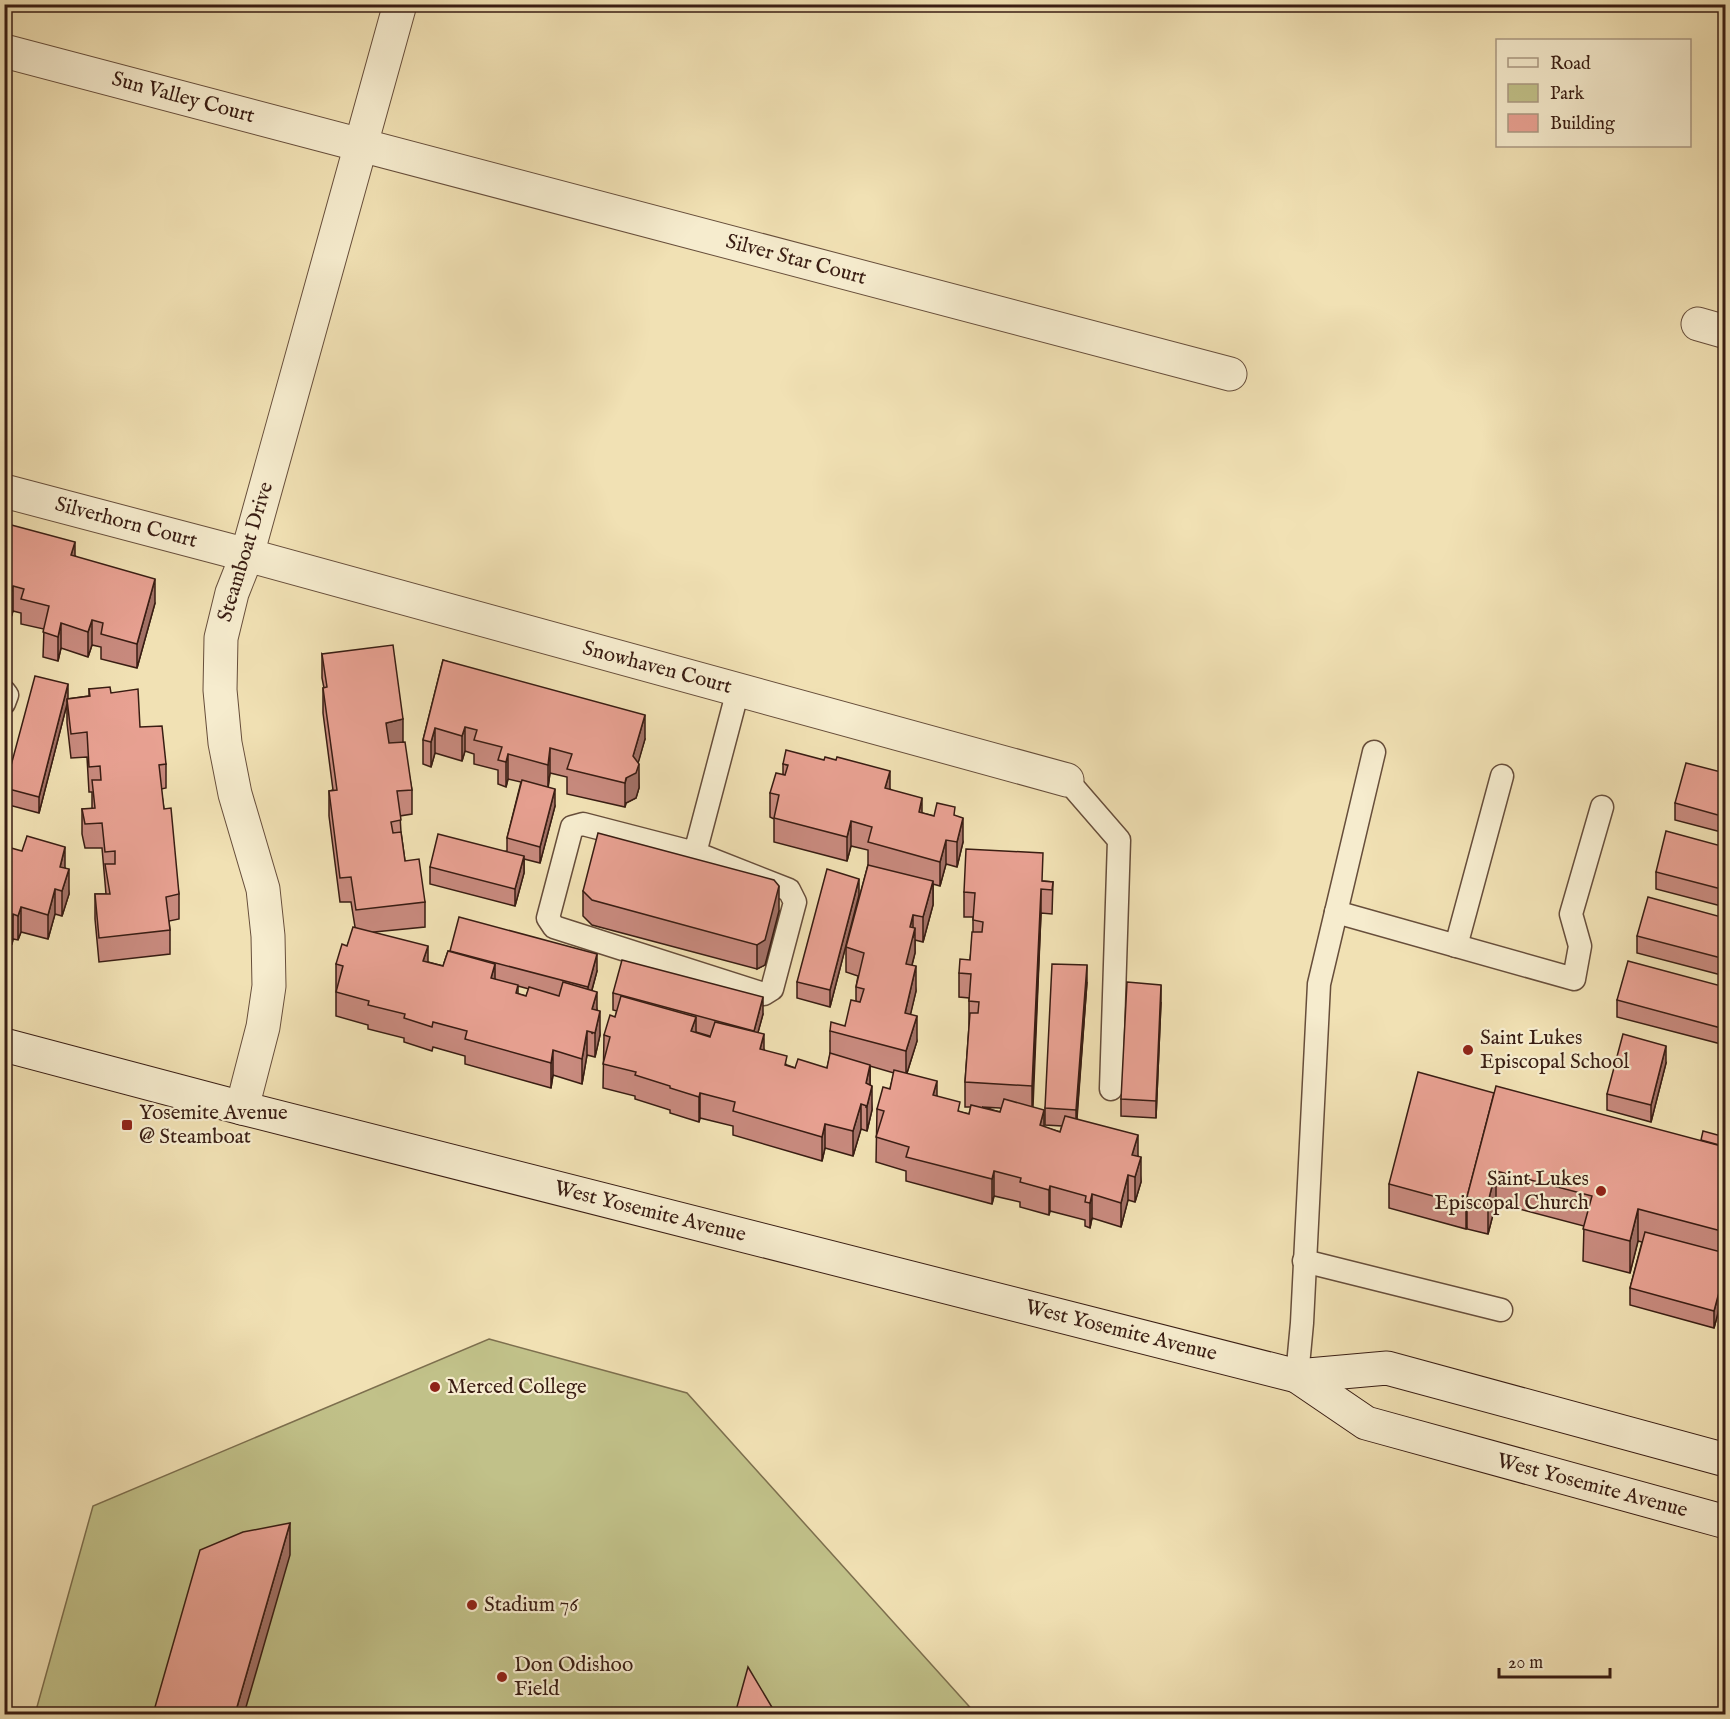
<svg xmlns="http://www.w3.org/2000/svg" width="1730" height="1719" viewBox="0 0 1730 1719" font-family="'IM FELL English',serif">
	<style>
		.green { fill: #c1c189; stroke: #7d6f4e; stroke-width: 1.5 }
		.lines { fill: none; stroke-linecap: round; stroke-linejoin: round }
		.service-casing { stroke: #674e3b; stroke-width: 25 }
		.minor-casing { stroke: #674e3b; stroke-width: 35 }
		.secondary-casing { stroke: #391d13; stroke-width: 35 }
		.service { stroke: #f6ecce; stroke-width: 22 }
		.minor { stroke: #f6ecce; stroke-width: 33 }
		.secondary { stroke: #f6ecce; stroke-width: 33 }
		.wall { fill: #c88a7e; stroke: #391d13; stroke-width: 1.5; fill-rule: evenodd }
		.shaded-wall { fill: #a27166; stroke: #391d13; stroke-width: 1.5 }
		.building { fill: #e8a192; stroke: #391d13; stroke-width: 1.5 }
		.poi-dot { fill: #8f2418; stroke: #f6ecce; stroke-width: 2 }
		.labels { text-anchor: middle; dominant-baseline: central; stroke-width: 4.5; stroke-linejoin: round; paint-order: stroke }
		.street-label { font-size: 21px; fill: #391d13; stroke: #f6ecce }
		.poi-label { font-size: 21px; fill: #391d13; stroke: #f6ecce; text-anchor: start }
	</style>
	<rect width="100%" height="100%" fill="#f1e1b4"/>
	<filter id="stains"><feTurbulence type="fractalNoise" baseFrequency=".00333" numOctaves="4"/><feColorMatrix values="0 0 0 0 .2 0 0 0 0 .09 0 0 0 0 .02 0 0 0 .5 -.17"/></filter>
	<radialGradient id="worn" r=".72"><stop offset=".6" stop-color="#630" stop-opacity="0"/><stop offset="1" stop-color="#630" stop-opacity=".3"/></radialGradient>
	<path class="green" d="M489 1339 687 1393 976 1714H35L93 1506Z"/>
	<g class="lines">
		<defs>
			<g id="service">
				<path d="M4 691 7 695 4 703"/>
				<path d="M1067 780 1119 840 1111 1089"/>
				<path d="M695 853 789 890 795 902 772 989 764 994 554 927 548 918 572 827 583 824 695 853 738 690"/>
				<path d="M1336 912 1574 979 1580 946 1571 914 1602 807"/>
				<path d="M1456 946 1502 776"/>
				<path d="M1304 1261 1501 1310"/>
				<path d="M1297 1376 1302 1323 1319 984 1374 752"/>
			</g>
			<g id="minor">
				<path d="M4 51 1230 374"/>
				<path d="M1698 324 1726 332"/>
				<path d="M4 491 247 555 1067 780"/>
				<path d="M242 1108 263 1027 269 986 268 936 263 889 235 794 225 743 220 690 221 638 232 593 247 555 400 4"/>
			</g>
			<g id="secondary">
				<path d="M4 1045 242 1108 1297 1376 1387 1368 1726 1460"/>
				<path d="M1297 1376 1366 1423 1726 1522"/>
			</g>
		</defs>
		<use href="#service" class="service-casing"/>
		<use href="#minor" class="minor-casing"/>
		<use href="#secondary" class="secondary-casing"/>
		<use href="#service" class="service"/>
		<use href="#minor" class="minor"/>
		<use href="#secondary" class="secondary"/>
	</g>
	<g class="wall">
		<path d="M4 523 75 556 155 603 137 668 101 659V647L92 645 88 657 61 648 58 661 43 657 44 629 21 624V613L13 611 10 621 4 620Z"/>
		<path d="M322 654 403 742 412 790V814L400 816 401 832 405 861 425 902V927L374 932 428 962 443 966 448 951 597 971 592 990 597 1010 600 1035 595 1057 587 1055 582 1084 553 1075 551 1088 465 1064V1056L433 1047 432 1051 404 1042V1038L368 1029V1025L336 1016V964L347 946 355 927 351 902H340L329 816V791L333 790 323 713V688H324L322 678ZM518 986 529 989 526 996 518 994Z"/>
		<path d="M443 660 645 739 638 762 639 788 636 798 626 803 625 807 567 794V777L550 773 548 787 555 806 540 863 524 859V873L515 906 430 884V867L507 851V838L521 782 508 779 506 787 498 784V770L474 764V754L465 751 462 761 435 753 431 767 423 764V740Z"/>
		<path d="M89 689 111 693 140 727 166 764V788L161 789 164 809 179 894V919L169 921 170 930V954L99 962 95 919V894H106L102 848H85L82 834V809H92V792H89L87 757 71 758 67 723V704L39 813 5 804V788L68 699 89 696Z"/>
		<path d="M783 764 890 789 922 813 934 816H955L963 842 957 867 946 864 940 886 933 884V905L923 942 915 940V953L912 965 916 991 910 1015 917 1041 907 1073 937 1096 960 1112 969 1114 971 1107H965V1082L969 1026V998L959 997V973L970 960 973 932V917H964V892L1043 881 1053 882 1052 914 1041 913 1033 1107 1044 1127 1060 1132 1062 1126 1045 1125V1108L1087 982 1077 1119 1138 1156 1141 1182 1135 1202 1128 1200 1121 1227 1092 1218 1090 1228 1085 1226V1220L1050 1211 1049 1215 1020 1207V1202L994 1196 992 1204 906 1181V1171L876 1162 877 1109 890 1089 894 1073 870 1066V1085L872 1110 867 1131 861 1129 853 1156 825 1148 822 1161 733 1135V1126L700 1118 699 1122 670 1113V1110L635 1099V1096L603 1088 604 1035 615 1017 617 1011 613 1010V993L763 1014 758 1032 764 1050 787 1065 795 1068H827L830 1055V1031L845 1026 856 1001V987L858 976 846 972V947L868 865V850L851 846 847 861 774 842V819L770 817V793L783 775ZM696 1032 710 1036V1037ZM982 1107 1000 1108 1001 1109 1000 1112Z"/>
		<path d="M1725 773V833L1675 820V803Z"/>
		<path d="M4 846 65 868 69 894 62 916 55 914 48 939 21 932 18 940 13 939 12 944 4 942Z"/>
		<path d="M1725 847V907L1656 889V872Z"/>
		<path d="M583 891 779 911 765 965 757 969 592 925 583 916Z"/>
		<path d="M859 895 830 1007 797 998V982Z"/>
		<path d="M1725 918V976L1637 953V936Z"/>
		<path d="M1725 987 1721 1044 1617 1017V1000Z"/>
		<path d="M1161 1002 1156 1118 1121 1116V1099Z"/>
		<path d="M1666 1063 1651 1122 1607 1110V1094Z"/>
		<path d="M1494 1093 1725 1147V1287L1714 1328 1630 1305V1288L1642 1242 1638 1241 1630 1273 1583 1261 1584 1226 1496 1203 1488 1234 1467 1229V1227L1466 1229 1389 1208V1184Z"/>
	</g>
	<g class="shaded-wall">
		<path d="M75 542V567L71 555Z"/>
		<path d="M155 579V603L137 668V644Z"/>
		<path d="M13 586V611L10 621V596Z"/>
		<path d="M92 620V645L88 657V632Z"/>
		<path d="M61 623V648L58 661V637Z"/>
		<path d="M68 684V701L67 699V704L39 813V797Z"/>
		<path d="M645 715V739L635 774 639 764V788L636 798 626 803 625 807V783Z"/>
		<path d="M403 719V743L386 747V723Z"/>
		<path d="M465 727V751L462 761V736Z"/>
		<path d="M435 728V753L431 767V742Z"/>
		<path d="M550 748V773L548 789V765Z"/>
		<path d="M508 754V779L506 787V762Z"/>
		<path d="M890 771V795L885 788Z"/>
		<path d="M555 789V806L540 863V847Z"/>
		<path d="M922 798V822L919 812Z"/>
		<path d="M963 818V842L957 867V842Z"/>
		<path d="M851 821V846L847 861V837Z"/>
		<path d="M946 840V864L940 886V862Z"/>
		<path d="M65 847V872L60 891V867Z"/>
		<path d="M524 856V873L515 906V889Z"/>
		<path d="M69 869V894L62 916V891Z"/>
		<path d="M859 879V895L830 1007V990Z"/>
		<path d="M933 881V905L923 942V917Z"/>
		<path d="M779 886V911L765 965 757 969V945Z"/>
		<path d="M55 889V914L48 939V915Z"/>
		<path d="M1041 889V913L1032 1110V1086Z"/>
		<path d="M21 907V932L18 940V916Z"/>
		<path d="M13 914V939L12 944V920Z"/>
		<path d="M913 915V938L915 928V953L906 988V964L910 927Z"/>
		<path d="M428 946V970L423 961Z"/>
		<path d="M597 954V971L588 1004V987Z"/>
		<path d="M495 964V988L491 978Z"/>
		<path d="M1087 965V982L1076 1127V1110Z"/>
		<path d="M916 966V991L905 1038V1013Z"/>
		<path d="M1161 985V1002L1156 1118V1101Z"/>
		<path d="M597 992V1016L592 1034V1009Z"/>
		<path d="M763 997V1014L754 1047V1031Z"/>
		<path d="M600 1011V1035L595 1057V1033Z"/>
		<path d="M1725 1013V1029L1721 1044V1028Z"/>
		<path d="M917 1016V1041L906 1076V1051Z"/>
		<path d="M696 1017V1041L691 1031Z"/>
		<path d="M587 1031V1055L582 1084V1059Z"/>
		<path d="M764 1034V1058L760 1049Z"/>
		<path d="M1666 1046V1063L1651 1122V1105Z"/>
		<path d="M553 1050V1075L551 1088V1063Z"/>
		<path d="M870 1065V1089L866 1108V1083Z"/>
		<path d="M937 1081V1105L933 1095Z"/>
		<path d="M872 1086V1110L867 1131V1106Z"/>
		<path d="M700 1093V1118L699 1122V1097Z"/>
		<path d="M861 1104V1129L853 1156V1131Z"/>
		<path d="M1044 1110V1135L1040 1125Z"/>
		<path d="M825 1124V1148L822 1161V1137Z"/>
		<path d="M1138 1135V1159L1132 1155Z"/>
		<path d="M1141 1157V1182L1135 1202V1177Z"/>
		<path d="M994 1171V1196L992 1204V1179Z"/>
		<path d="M1496 1171V1203L1488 1234V1202Z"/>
		<path d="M1128 1175V1200L1121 1227V1203Z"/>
		<path d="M1050 1186V1211L1049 1215V1190Z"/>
		<path d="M1092 1194V1218L1090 1228V1203Z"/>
		<path d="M1467 1202V1227L1466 1229V1205Z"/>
		<path d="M1638 1209V1241L1630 1273V1241Z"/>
		<path d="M1725 1270V1287L1714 1328V1311Z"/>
		<path d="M290 1523V1555L244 1714H235Z"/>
	</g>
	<g class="building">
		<path d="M4 523 75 542 71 555 155 579 137 644 101 634 103 623 92 620 88 632 61 623 58 637 43 632 49 606 21 599 24 589 13 586 10 596 4 595Z"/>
		<path d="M393 645 403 719 386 723 389 743 405 742 412 790 397 791 401 820 391 822 393 833 401 832 405 861 419 859 425 902 356 910 351 877 340 878 329 791 337 790 323 688 327 687 322 654Z"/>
		<path d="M443 660 645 715 633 756 639 764 636 773 626 778 625 783 567 769 572 754 550 748 548 765 508 754 506 762 498 760 502 747 474 740 477 730 465 727 462 736 435 728 431 742 423 740Z"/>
		<path d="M35 676 68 684 39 797 5 788Z"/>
		<path d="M110 687 111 693 138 689 140 727 162 726 166 764 159 765 164 809 171 808 179 894 166 897 170 930 99 938 95 894H110L105 864H115V851L105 852 102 823 85 824 82 809 95 808 92 780H101L100 766 89 767 87 732 71 734 67 699 90 696 89 689Z"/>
		<path d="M786 750 824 760 825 757 836 760 837 757 890 771 885 788 922 798 919 812 934 816 937 803 955 807 954 815 963 818 957 842 946 840 940 862 868 842 872 827 851 821 847 837 774 818 779 795 770 793 776 773 785 775 788 765 783 764Z"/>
		<path d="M1686 763 1725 773V817L1675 803Z"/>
		<path d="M522 780 555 789 540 847 507 838Z"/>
		<path d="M1666 831 1725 847V890L1656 872Z"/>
		<path d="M598 833 774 880 779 886 765 940 757 945 592 900 583 891Z"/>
		<path d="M438 834 524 856 515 889 430 867Z"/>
		<path d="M27 836 65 847 60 867 69 869 62 891 55 889 48 915 21 907 18 916 13 914 12 920 4 918V846L22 851Z"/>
		<path d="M966 849 1043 853 1042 881 1053 882 1052 890 1041 889 1032 1086 965 1082 970 1013H978L979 1002 969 1001 971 974 959 973 960 959 970 960 972 932H982L983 922 973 920 975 893 964 892Z"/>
		<path d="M868 865 933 881 923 917 913 915 910 927 915 928 906 964 916 966 905 1013 917 1016 906 1051 830 1031 831 1022 845 1026 851 1000 860 1002 864 989 856 987 864 953 846 947Z"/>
		<path d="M827 869 859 879 830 990 797 982Z"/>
		<path d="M1648 897 1725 918V959L1637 936Z"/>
		<path d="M459 917 597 954 588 987 450 951Z"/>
		<path d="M353 927 428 946 423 961 443 966 448 951 495 964 491 978 518 985 516 993 526 996 529 987 559 996 563 982 597 992 592 1009 600 1011 595 1033 587 1031 582 1059 553 1050 551 1063 465 1039 467 1031 433 1022 432 1027 404 1018 405 1014 368 1005 369 1001 336 992 343 966 336 964 342 944 347 946Z"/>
		<path d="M622 960 763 997 754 1031 613 993Z"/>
		<path d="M1628 961 1725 987V1013L1721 1028 1617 1000Z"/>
		<path d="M1052 964 1087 965 1076 1110 1045 1108Z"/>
		<path d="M1127 982 1161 985 1156 1101 1121 1099Z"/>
		<path d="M621 996 696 1017 691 1031 710 1037 715 1022 764 1034 760 1049 787 1056 785 1065 795 1068 798 1059 827 1068 830 1053 870 1065 866 1083 872 1086 867 1106 861 1104 853 1131 825 1124 822 1137 733 1111 735 1102 700 1093 699 1097 670 1088V1086L635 1075 636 1072 603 1064 610 1037 604 1035 610 1015 615 1017Z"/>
		<path d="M1623 1034 1666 1046 1651 1105 1607 1094Z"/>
		<path d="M894 1070 937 1081 933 1095 960 1102 958 1111 969 1114 971 1105 1000 1112 1004 1099 1044 1110 1040 1125 1060 1132 1065 1116 1138 1135 1132 1155 1141 1157 1135 1177 1128 1175 1121 1203 1092 1194 1090 1203 1085 1202 1086 1196 1050 1186 1049 1190 1020 1182 1021 1178 994 1171 992 1179 906 1157 909 1147 876 1137 884 1111 877 1109 883 1087 890 1089Z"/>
		<path d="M1418 1072 1494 1093 1467 1197 1466 1205 1389 1184Z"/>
		<path d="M1496 1086 1725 1147V1232L1638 1209 1630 1241 1583 1229 1592 1196 1496 1171 1488 1202 1467 1197Z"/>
		<path d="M1703 1131 1725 1137 1723 1146 1701 1140Z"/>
		<path d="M1645 1232 1725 1253V1270L1714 1311 1630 1288Z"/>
		<path d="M290 1523 235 1714H153L200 1550 243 1532Z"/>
		<path d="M748 1667 776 1714H735Z"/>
	</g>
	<g class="poi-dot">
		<circle cx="1468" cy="1050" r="6"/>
		<rect x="121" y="1119" width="12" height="12" rx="3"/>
		<circle cx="1601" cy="1191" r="6"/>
		<circle cx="435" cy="1387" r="6"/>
		<circle cx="472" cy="1605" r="6"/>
		<circle cx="502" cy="1677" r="6"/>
	</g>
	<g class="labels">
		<g class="street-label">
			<text transform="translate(183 98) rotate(15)">Sun Valley Court</text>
			<text transform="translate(796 260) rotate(15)">Silver Star Court</text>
			<text transform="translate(126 523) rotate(15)">Silverhorn Court</text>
			<text transform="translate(246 552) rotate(-73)">Steamboat Drive</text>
			<text transform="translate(657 668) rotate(15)">Snowhaven Court</text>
			<text transform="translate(650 1212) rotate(14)">West Yosemite Avenue</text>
			<text transform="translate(1121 1331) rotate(14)">West Yosemite Avenue</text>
			<text transform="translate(1592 1486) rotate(15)">West Yosemite Avenue</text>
		</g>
		<g class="poi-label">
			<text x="1480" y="1038">Saint Lukes<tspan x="1480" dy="24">Episcopal School</tspan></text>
			<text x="139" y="1113">Yosemite Avenue<tspan x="139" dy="24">@ Steamboat</tspan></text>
			<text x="1589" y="1179" text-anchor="end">Saint Lukes<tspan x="1589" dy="24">Episcopal Church</tspan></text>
			<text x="447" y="1387">Merced College</text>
			<text x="484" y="1605">Stadium 76</text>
			<text x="514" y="1665">Don Odishoo<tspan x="514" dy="24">Field</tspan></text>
		</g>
	</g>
	<rect width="1730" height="1719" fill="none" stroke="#f1e1b4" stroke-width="24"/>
	<rect x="6" y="6" width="1718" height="1707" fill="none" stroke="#391d13" stroke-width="3"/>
	<rect x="12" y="12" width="1706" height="1695" fill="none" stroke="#391d13" stroke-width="1.5"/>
	<rect x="1496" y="39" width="195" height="108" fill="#f6ecce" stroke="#aa9983" stroke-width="1.5"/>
	<rect x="1508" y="58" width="30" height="9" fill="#f6ecce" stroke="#aa9983" stroke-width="1.5"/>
	<text x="1550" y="69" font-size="18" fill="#391d13">Road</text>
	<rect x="1508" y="84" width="30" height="18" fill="#c1c189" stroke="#aa9983" stroke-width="1.5"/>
	<text x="1550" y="99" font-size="18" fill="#391d13">Park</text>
	<rect x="1508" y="114" width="30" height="18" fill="#e8a192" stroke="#aa9983" stroke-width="1.5"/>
	<text x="1550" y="129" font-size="18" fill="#391d13">Building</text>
	<path d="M1499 1668v9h111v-9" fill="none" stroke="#391d13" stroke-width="3"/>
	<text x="1508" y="1668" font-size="18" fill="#391d13" stroke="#f6ecce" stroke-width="4.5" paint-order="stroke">20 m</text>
	<rect width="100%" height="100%" filter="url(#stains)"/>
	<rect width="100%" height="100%" fill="url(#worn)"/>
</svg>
